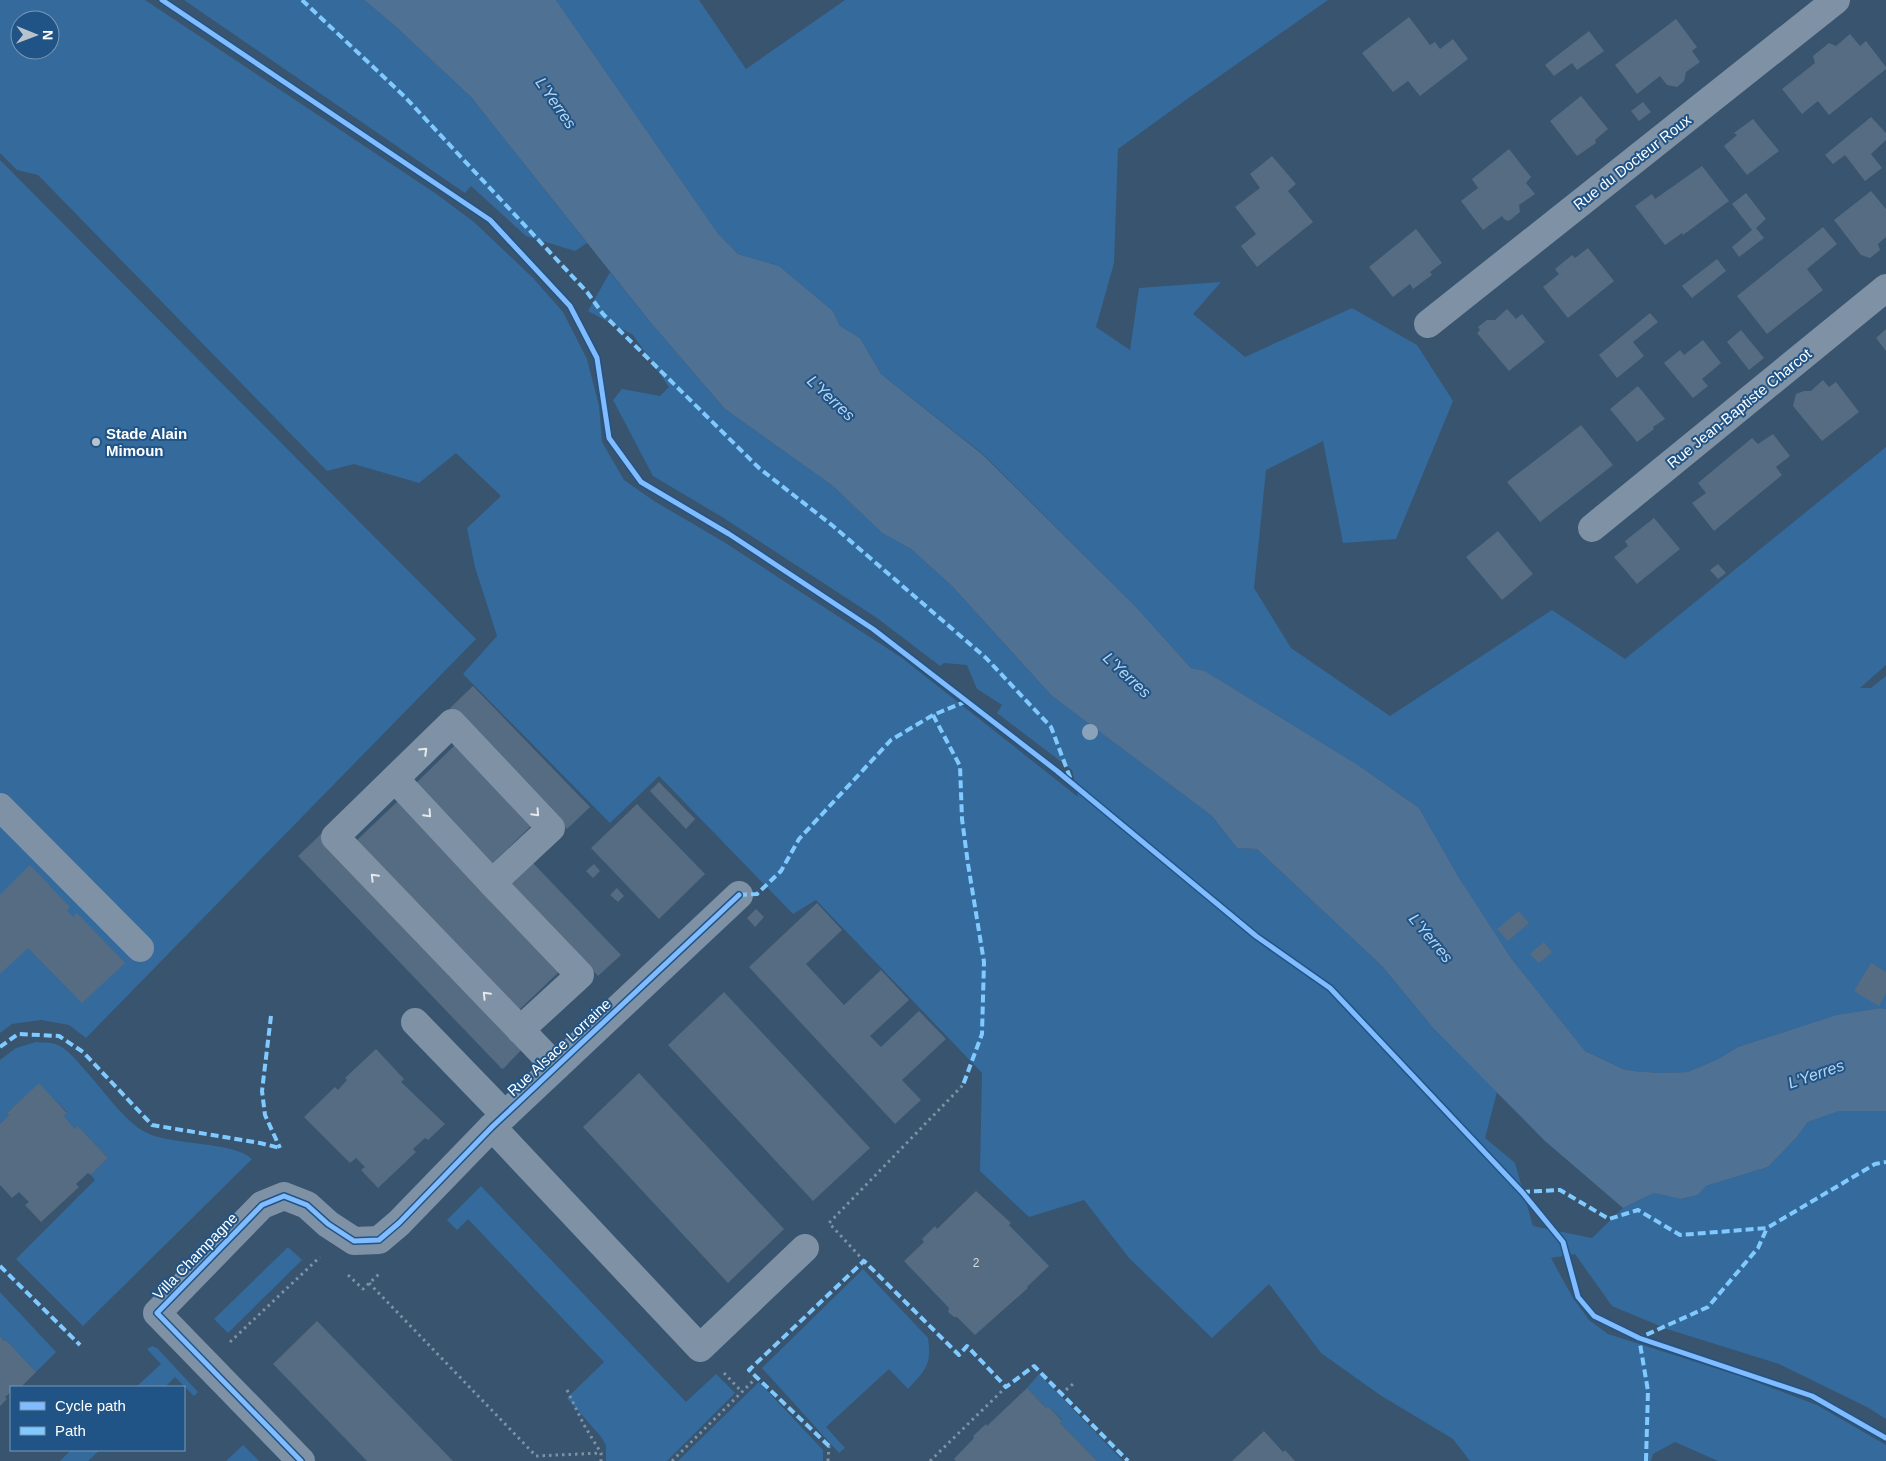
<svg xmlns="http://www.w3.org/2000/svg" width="1886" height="1461" viewBox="0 0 1886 1461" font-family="Arial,sans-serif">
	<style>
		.green { fill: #356a9c; fill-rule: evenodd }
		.water { fill: #4f7194 }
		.building { fill: #566c82 }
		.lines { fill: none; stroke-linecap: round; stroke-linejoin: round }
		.path { stroke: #7f92a5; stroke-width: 3; stroke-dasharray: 2.5 4; stroke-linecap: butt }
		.minor { stroke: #7f92a5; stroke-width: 28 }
		.quiet { stroke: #80caff; stroke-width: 4; stroke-dasharray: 8 4; stroke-linecap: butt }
		.cycleway-casing { stroke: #215486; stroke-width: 8 }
		.cycleway { stroke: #80bcff; stroke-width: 5 }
		.tree { fill: #8ba3ba }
		.oneway { stroke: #e5e9ed }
		.poi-dot { fill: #b9c3cd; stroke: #215486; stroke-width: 2 }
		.labels { text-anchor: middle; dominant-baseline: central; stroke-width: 4; stroke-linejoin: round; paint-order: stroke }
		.number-label { font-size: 12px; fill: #d5dae0 }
		.street-label { font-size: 15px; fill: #fff; stroke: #215486 }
		.poi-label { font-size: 15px; font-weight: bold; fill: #fff; stroke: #215486; text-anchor: start }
		.water-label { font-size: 16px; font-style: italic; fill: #b7d5f1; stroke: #215486 }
	</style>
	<rect width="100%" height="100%" fill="#38546f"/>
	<g class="green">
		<path d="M0 0H145L435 193 474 222 533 278 563 312 587 359 599 406 602 442 624 480 654 501 724 542 902 658 1078 797 1072 770 997 713 1002 705 977 689 967 665 944 663 940 666 877 618 722 517 653 476 613 400 622 389 660 396 669 387 633 335 588 311 610 272 651 323 725 409 833 486 882 533 911 549 952 586 1052 696 1212 816 1237 848 1257 849 1382 966 1434 1029 1497 1092 1485 1138 1515 1163 1533 1226 1592 1238 1623 1208 1654 1193 1682 1199 1698 1195 1706 1186 1768 1167 1796 1138 1808 1122 1838 1111H1886V1419L1867 1407 1779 1364 1667 1329 1612 1306 1575 1254 1551 1258 1573 1298 1589 1320 1608 1334 1743 1377 1817 1405 1886 1445V1461H1718L1675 1442 1653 1454 1651 1461H1470L1453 1439 1380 1395 1321 1353 1269 1284 1212 1338 1129 1258 1084 1200 1029 1217 980 1171 982 1073 816 900 793 914 659 776 610 823 463 674 497 636 475 567 467 528 501 496 456 453 419 483 354 464 327 471 38 175 17 170 0 153ZM20 20H50V50H20Z"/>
		<path d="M184 0H364L393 24 471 97 587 243 575 251 526 236 471 186 465 193Z"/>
		<path d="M556 0H699L746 69 845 0H1328L1190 97 1118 149 1114 263 1096 327 1130 350 1139 288 1221 282 1193 314 1245 357 1352 308 1417 345 1453 401 1396 539 1343 543 1323 441 1266 470 1254 588 1291 648 1390 716 1552 610 1625 659 1886 447V665L1860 688H1871L1886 676V1009L1880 1008 1836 1015 1738 1047 1718 1059 1688 1072 1660 1073 1633 1071 1623 1069 1585 1051 1511 958 1458 876 1419 808 1358 765 1205 671 1191 668 1135 606 983 454 881 374 860 338 840 326 833 311 779 266 738 254 719 235Z"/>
		<path d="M0 160 476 639 86 1038 69 1025 41 1020 12 1024 0 1033Z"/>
		<path d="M36 1042C42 1043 50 1042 55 1044 67 1048 76 1060 84 1069 102 1088 123 1120 145 1132 171 1146 234 1141 252 1159L83 1326 16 1259 95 1180 91 1175 108 1158 79 1127 75 1129 64 1116 67 1112 39 1084 7 1113 9 1115 0 1124V1060L16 1048Z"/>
		<path d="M481 1186 686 1402 716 1374 735 1393 667 1461H606V1446L602 1438 567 1398 604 1362 468 1219 457 1230 447 1220Z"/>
		<path d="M288 1247 302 1260 228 1333 214 1319Z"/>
		<path d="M863 1269 928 1338C932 1366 925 1370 908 1389L889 1369 826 1427 845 1448 839 1453 762 1368Z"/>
		<path d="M0 1292 56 1352 36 1372 6 1340 4 1341 0 1336Z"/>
		<path d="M152 1346 157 1348 198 1392 194 1396 175 1377 165 1387H136L161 1364 147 1349Z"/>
		<path d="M1039 1374 1123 1461H1097L1060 1423 1062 1420 1048 1406 1046 1408 1027 1388Z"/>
		<path d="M759 1382 823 1450V1461H678Z"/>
		<path d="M243 1445 259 1461H226Z"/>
		<path d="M71 1450H100L88 1461H60Z"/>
	</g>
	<path class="water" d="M364 0H556L719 235 738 254 779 266 833 311 840 326 860 338 881 374 982 454 1135 606 1191 668 1205 671 1358 765 1419 808 1458 876 1511 958 1585 1051 1623 1069 1633 1071 1660 1073 1688 1072 1718 1059 1738 1047 1836 1015 1880 1008 1886 1009V1111H1839L1808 1122 1796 1138 1768 1167 1706 1186 1698 1195 1681 1199 1654 1193 1623 1208 1545 1141 1434 1029 1382 966 1257 849 1237 848 1212 816 1052 696 952 586 911 549 882 533 833 486 725 409 651 323 471 97 393 24Z"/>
	<g class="building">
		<path d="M1409 17 1430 45 1435 42 1440 49 1453 39 1468 59 1420 96 1408 81 1393 92 1362 53Z"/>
		<path d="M1676 19 1697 47 1692 51 1700 62 1686 72 1684 81 1677 87 1667 85 1660 76 1637 94 1615 65Z"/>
		<path d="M1589 31 1604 51 1577 70 1572 63 1554 76 1545 65Z"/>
		<path d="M1850 34 1860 46 1866 41 1886 67V69L1829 115 1818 101 1802 114 1782 89 1815 63 1813 56 1829 43 1836 46Z"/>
		<path d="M1581 96 1608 129 1595 140 1596 143 1577 156 1550 121Z"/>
		<path d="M1643 102 1651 112 1639 121 1631 111Z"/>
		<path d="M1871 117 1886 133V140L1871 154 1882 168 1865 181 1845 155 1833 164 1825 155Z"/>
		<path d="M1753 119 1779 151 1747 175 1724 146 1737 135 1734 133Z"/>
		<path d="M1509 149 1531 177 1526 183 1535 194 1519 205 1520 212 1509 221 1505 220 1502 216 1483 230 1461 201 1478 188 1472 179Z"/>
		<path d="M1272 156 1296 184 1288 191 1313 222 1257 267 1241 246 1256 234 1235 207 1260 188 1250 174Z"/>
		<path d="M1702 166 1729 201 1683 235 1682 233 1665 245 1635 206 1652 194 1655 199Z"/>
		<path d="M1871 191 1886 209V237L1878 244 1880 250 1870 258 1861 255 1834 220Z"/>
		<path d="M1746 193 1766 219 1756 228 1764 238 1739 257 1732 247 1752 230 1732 204Z"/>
		<path d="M1823 227 1837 244 1807 269 1823 290 1767 334 1737 296Z"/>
		<path d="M1416 229 1442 263 1430 272 1432 275 1413 289 1410 284 1393 297 1369 267Z"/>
		<path d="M1588 248 1614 281 1568 318 1543 287 1559 274 1555 269 1572 255 1575 258Z"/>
		<path d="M1717 259 1726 271 1692 298 1682 286Z"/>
		<path d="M1507 309 1516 319 1522 314 1545 342 1509 371 1477 333 1480 330 1478 327 1487 320H1495Z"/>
		<path d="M1650 313 1658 322 1633 342 1644 356 1617 378 1599 355Z"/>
		<path d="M1886 329V351L1876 338Z"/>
		<path d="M1741 330 1764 358 1749 370 1727 342Z"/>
		<path d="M1703 340 1721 363 1702 379 1708 386 1693 398 1664 363 1680 350 1684 355Z"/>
		<path d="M1823 380 1829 387 1836 382 1859 412 1822 441 1793 406 1796 394 1804 391H1811Z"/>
		<path d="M1638 386 1665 419 1653 427 1654 429 1637 442 1610 409Z"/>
		<path d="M1581 425 1613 465 1540 522 1507 482Z"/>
		<path d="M1773 434 1790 456 1776 467 1782 475 1714 531 1692 503 1706 493 1698 483 1752 438 1758 444Z"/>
		<path d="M1654 518 1680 549 1637 584 1614 557 1628 546 1625 541Z"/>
		<path d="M1498 531 1533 574 1502 600 1466 557Z"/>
		<path d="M1718 564 1726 573 1718 579 1710 570Z"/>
		<path d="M473 686 590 807 567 829 450 708Z"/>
		<path d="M456 744 534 823 491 865 413 786Z"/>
		<path d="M659 782 695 819 686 829 650 791Z"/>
		<path d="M399 800 562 969 518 1011 355 842Z"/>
		<path d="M637 804 705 874 659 919 591 848Z"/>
		<path d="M321 834 524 1047 504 1068 502 1069 298 856Z"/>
		<path d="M533 863 621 955 598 976 510 885Z"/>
		<path d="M594 864 600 871 593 878 586 871Z"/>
		<path d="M30 865 70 907 67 911 73 917 77 913 125 963 82 1003 28 948 0 974V895Z"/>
		<path d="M617 888 624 896 618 902 610 895Z"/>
		<path d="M817 903 842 930 806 964 844 1005 881 970 909 1000 870 1036 881 1047 919 1011 946 1039 902 1080 921 1100 895 1124 749 967Z"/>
		<path d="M756 909 764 917 755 927 747 918Z"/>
		<path d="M1519 911 1529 923 1508 941 1497 929Z"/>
		<path d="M1544 942 1552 952 1539 963 1530 954Z"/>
		<path d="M1871 963 1886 972V993L1879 1006 1854 991Z"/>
		<path d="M724 992 870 1148 813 1201 668 1045Z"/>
		<path d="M376 1049 404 1079 401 1082 445 1124 428 1140 425 1138 413 1149 416 1152 378 1188 361 1170 365 1167 356 1158 350 1163 304 1117 335 1087 338 1090 347 1080 345 1078Z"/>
		<path d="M639 1073 784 1229 728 1283 583 1127Z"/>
		<path d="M39 1083 67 1113 64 1116 75 1129 78 1126 108 1158 91 1175 88 1173 76 1184 79 1187 41 1222 25 1205 29 1202 19 1192 12 1198 0 1185V1124L9 1115 7 1113Z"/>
		<path d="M976 1191 1011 1223 1009 1225 1049 1266 1027 1287 1028 1288 975 1335 957 1317H954L948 1312 949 1308 904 1261 924 1242 922 1239 935 1226 937 1229Z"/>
		<path d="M317 1321 453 1461H367L273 1364Z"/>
		<path d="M0 1336 4 1341 6 1340 36 1372 21 1387H11V1392L5 1397 7 1399 0 1406Z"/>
		<path d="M1027 1388 1046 1408 1048 1406 1062 1421 1060 1423 1097 1461H956L954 1459 974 1438 973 1436 986 1424 987 1426Z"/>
		<path d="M1264 1431 1283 1452 1285 1450 1295 1461H1232Z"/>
	</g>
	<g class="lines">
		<g class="path">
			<path d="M162 0 490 220 570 306 597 358 609 438 641 482 729 534 873 629 1057 771 1256 936 1330 988 1522 1192 1563 1242 1578 1297 1594 1316 1639 1338 1812 1396 1886 1438"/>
			<path d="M864 1261 829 1223 963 1085"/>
			<path d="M348 1275 363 1289 379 1274"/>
			<path d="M369 1283 536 1456 601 1453"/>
			<path d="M230 1342 320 1257"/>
			<path d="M724 1373 742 1392"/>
			<path d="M567 1390 584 1425 601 1453V1461"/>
			<path d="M1061 1394 1073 1384"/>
			<path d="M672 1461 757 1377"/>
			<path d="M828 1461 829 1446"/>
			<path d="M930 1461 1006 1387"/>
		</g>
		<g class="minor">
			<path d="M1428 324 1836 0"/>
			<path d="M1592 528 1886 288"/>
			<path d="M395 779 492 883"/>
			<path d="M0 807 140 948"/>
			<path d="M415 1022 505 1115"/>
			<path d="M520 1030 580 975 492 883 551 828 452 723 335 837 556 1067"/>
			<path d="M492 1127 700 1348 805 1248"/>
			<path d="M301 1461 157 1313 262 1205 284 1196 307 1205 328 1224 354 1241 379 1240 399 1223 492 1127 739 895"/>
		</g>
		<g class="quiet">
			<path d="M302 0 404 96 587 292 603 314 759 468 833 526 986 658 1051 727 1071 780"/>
			<path d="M933 715 960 766 962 819 968 864 984 962 982 1034 963 1085"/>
			<path d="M739 895 757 894 781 871 799 839 891 740 933 715 967 701"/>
			<path d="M271 1016 262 1091 265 1115 280 1148"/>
			<path d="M0 1047 18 1034 59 1036 83 1052 152 1125 260 1143 280 1148"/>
			<path d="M1522 1192 1560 1190 1609 1219 1638 1210 1680 1235 1767 1228 1875 1164 1886 1162"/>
			<path d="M0 1266 80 1345"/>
			<path d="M829 1446 749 1370 864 1261 959 1355 967 1346 1006 1387 1034 1366 1128 1461"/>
			<path d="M1646 1461 1648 1391 1639 1338 1708 1307 1758 1248 1767 1228"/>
		</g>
		<defs>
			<g id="cycleway">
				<path d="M162 0 490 220 570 306 597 358 609 438 641 482 729 534 873 629 1057 771 1256 936 1330 988 1522 1192 1563 1242 1578 1297 1594 1316 1639 1338 1812 1396 1886 1438"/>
				<path d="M301 1461 157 1313 262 1205 284 1196 307 1205 328 1224 354 1241 379 1240 399 1223 492 1127 739 895"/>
			</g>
		</defs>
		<use href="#cycleway" class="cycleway-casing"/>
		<use href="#cycleway" class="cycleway"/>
	</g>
	<circle class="tree" cx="1090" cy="732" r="8"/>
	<defs><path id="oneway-chevron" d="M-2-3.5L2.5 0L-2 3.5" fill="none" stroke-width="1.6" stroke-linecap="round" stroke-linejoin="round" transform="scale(1.25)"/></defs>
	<g class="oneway">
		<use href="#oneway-chevron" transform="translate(424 751) rotate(-44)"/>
		<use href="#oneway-chevron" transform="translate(536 813) rotate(47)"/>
		<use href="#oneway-chevron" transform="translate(428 814) rotate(47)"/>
		<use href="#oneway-chevron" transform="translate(374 877) rotate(-134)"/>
		<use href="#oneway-chevron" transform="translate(486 995) rotate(-134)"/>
	</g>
	<circle class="poi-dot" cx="96" cy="442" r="5"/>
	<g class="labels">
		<g class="number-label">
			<text x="976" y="1263">2</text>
		</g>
		<g class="street-label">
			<text transform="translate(1632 162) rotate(-38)">Rue du Docteur Roux</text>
			<text transform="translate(1739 408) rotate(-39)">Rue Jean-Baptiste Charcot</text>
			<text transform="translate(559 1047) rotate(-43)">Rue Alsace Lorraine</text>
			<text transform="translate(195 1256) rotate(-46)">Villa Champagne</text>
		</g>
		<g class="poi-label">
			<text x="106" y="433">Stade Alain<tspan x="106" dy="17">Mimoun</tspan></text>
		</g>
		<g class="water-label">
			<text transform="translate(556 103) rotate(55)">L'Yerres</text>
			<text transform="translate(831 398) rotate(43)">L'Yerres</text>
			<text transform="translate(1127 675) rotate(43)">L'Yerres</text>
			<text transform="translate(1431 938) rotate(50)">L'Yerres</text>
			<text transform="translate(1816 1074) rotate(-19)">L'Yerres</text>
		</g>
	</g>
	<rect x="10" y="1386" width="175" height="65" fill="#215486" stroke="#7a98b6"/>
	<rect x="20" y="1402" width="25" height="8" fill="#80bcff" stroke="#7a98b6"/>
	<text x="55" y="1411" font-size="15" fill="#ffffff">Cycle path</text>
	<rect x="20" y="1427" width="25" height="8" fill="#80caff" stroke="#7a98b6"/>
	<text x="55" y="1436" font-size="15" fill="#ffffff">Path</text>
	<g transform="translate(35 35) rotate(91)"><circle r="24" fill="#215486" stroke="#7a98b6"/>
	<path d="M0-4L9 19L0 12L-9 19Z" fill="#b9c3cd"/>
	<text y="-8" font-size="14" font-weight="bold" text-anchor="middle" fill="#ffffff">N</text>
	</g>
</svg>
